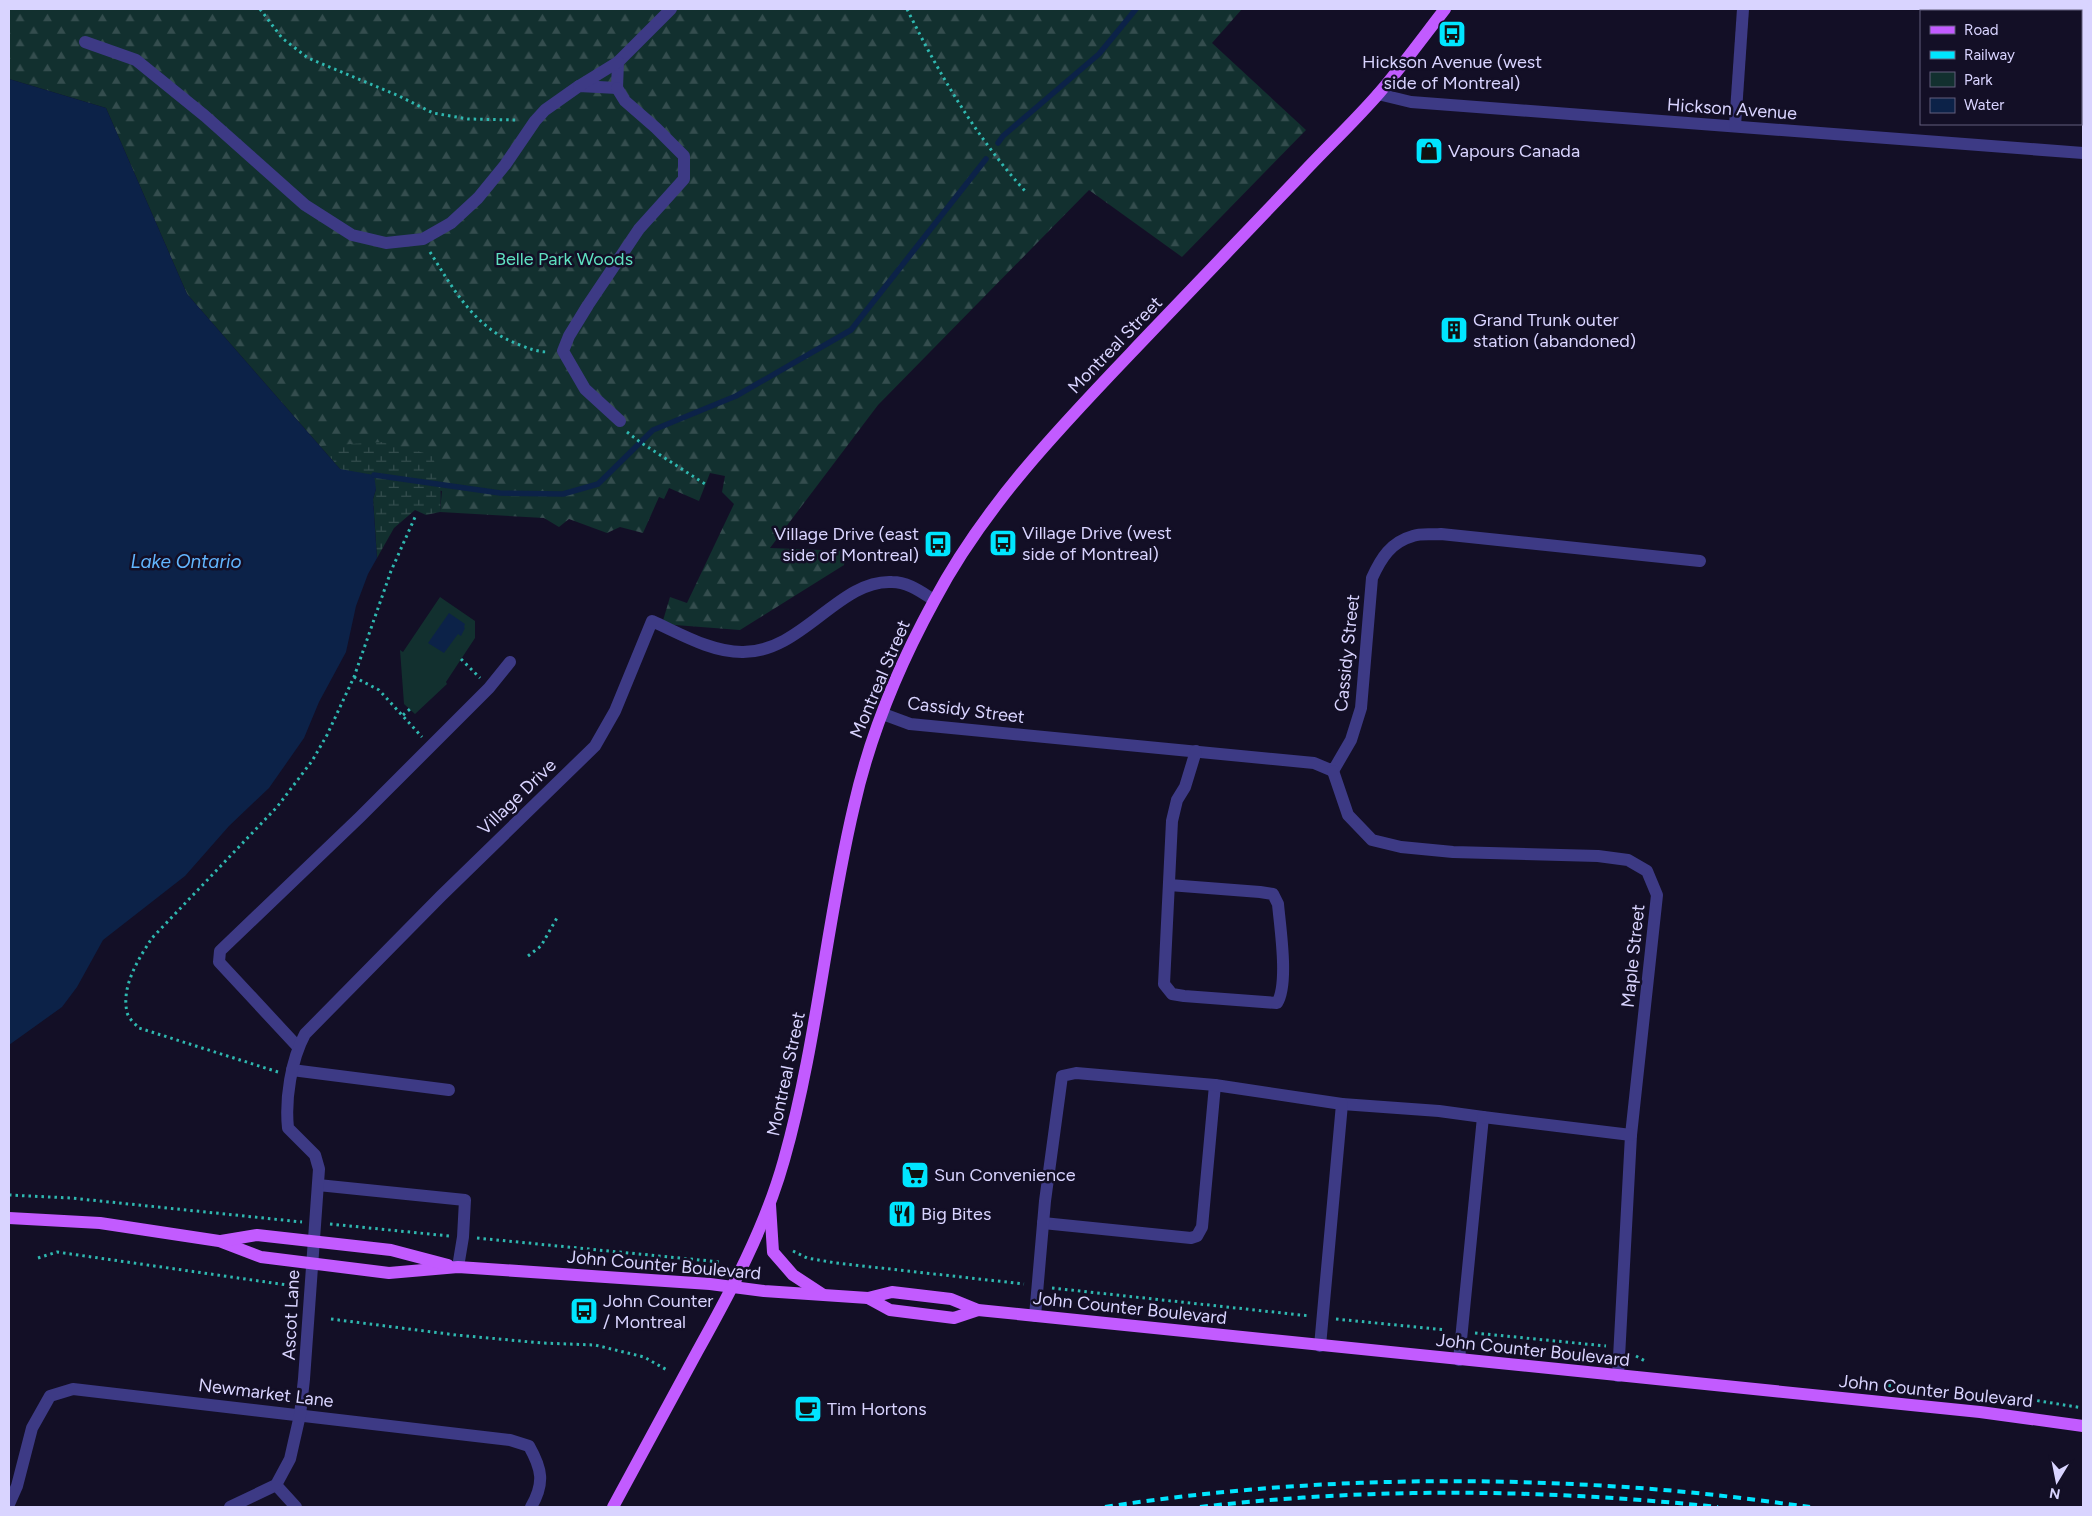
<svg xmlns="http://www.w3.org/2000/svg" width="2092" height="1516" viewBox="0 0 2092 1516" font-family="Figtree,sans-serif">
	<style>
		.green { fill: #12302f }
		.forest { fill: url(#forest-firs) }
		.wetland { fill: url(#wetland-marsh) }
		.water { fill: #0c2248 }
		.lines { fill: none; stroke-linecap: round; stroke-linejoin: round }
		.stream { stroke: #0c2248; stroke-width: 5.5 }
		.path { stroke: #2fb8b0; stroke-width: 3; stroke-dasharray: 2.5 4; stroke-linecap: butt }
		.minor { stroke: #3d3a85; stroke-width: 12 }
		.major { stroke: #c25bff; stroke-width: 12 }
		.rail { stroke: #00e5ff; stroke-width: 4; stroke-dasharray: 8 6; stroke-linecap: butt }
		.labels { text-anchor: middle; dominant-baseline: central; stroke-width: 5; stroke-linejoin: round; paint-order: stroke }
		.poi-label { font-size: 18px; fill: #d9d4ff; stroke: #130f26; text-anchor: start }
		.street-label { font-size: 18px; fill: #d9d4ff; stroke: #130f26 }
		.park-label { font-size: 18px; fill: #5fe0c0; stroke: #130f26 }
		.water-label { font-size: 19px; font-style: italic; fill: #62b6ff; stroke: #130f26 }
	</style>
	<defs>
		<pattern id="forest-firs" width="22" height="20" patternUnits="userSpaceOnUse" patternTransform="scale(1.25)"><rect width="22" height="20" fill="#12302f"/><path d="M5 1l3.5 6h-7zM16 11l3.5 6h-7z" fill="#344d4e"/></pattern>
		<pattern id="wetland-marsh" width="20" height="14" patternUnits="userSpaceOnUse" patternTransform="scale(1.25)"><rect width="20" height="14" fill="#12302f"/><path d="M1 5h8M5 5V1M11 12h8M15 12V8" fill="none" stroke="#344d4e"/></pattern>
	</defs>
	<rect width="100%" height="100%" fill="#130f26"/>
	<path class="green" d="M440 597 475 621V638L446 682 447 684 415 714 404 704 400 650 403 652Z"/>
	<path class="forest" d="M9 9H1242L1212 43 1306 130 1182 257 1089 190 878 405 770 548 846 551 844 565 740 630 662 624 670 597 687 603 734 504 722 492 725 476 710 473 699 501 669 488 664 499 659 497 643 533 620 527 607 533 569 519 559 527 544 518 440 512 442 491 340 469 187 294 106 108 9 79Z"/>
	<path class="wetland" d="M381 442 432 455C440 478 442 487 440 512L426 515 415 510 394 528 377 558 373 499 376 489 340 469 321 446Z"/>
	<g class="water">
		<path d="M9 79 106 108 187 294 340 469 374 475 376 489 373 499 377 558 368 574 356 606 346 652 319 702 304 738 269 788 229 826 185 876 103 940 77 987 62 1007 9 1045Z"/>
		<path d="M449 613 465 624 464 627 465 628 461 636 458 634 444 653 428 643Z"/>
	</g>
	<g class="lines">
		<g class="stream">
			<path d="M998 143 1003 136 1099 54 1136 9"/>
			<path d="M374 475 500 493 563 494 598 484 653 430 736 396 851 330 986 159"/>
		</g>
		<g class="path">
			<path d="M260 9 282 38 308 58 399 96 433 113 468 119 517 120"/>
			<path d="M907 9C939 74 976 137 1025 191"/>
			<path d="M430 252C454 290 475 329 520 345 530 349 538 352 549 352"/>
			<path d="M627 432 640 442 705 484"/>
			<path d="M461 659 480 678"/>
			<path d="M354 677 379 690 422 737"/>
			<path d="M403 715 410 709"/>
			<path d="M528 956 541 946 558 916"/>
			<path d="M278 1072 139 1028C135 1024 128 1018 127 1012 121 986 139 958 152 938L277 807 312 761 327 735 354 677 391 571 416 515"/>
			<path d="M9 1195 71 1198 302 1222"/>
			<path d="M330 1224 449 1236"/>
			<path d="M477 1238 720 1262"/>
			<path d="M793 1251 807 1258 836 1263 1024 1284"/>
			<path d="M38 1258 57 1252 287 1285"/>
			<path d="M1052 1288 1310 1316"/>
			<path d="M331 1319 456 1335 542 1343 595 1345 644 1357 667 1370"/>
			<path d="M1336 1319 1446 1330"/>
			<path d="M1475 1333 1606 1346"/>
			<path d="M1636 1356 1647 1362"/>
			<path d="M1882 1385 2021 1398 2083 1408"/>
		</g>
		<g class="minor">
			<path d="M85 42 136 60 205 116 305 205 352 235 386 243 423 239 451 223 478 198 505 165 535 121 545 110 579 86 617 88 618 62 671 9"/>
			<path d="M579 86 618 62"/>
			<path d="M617 88 625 101 656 128 684 156V179L639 229 588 305 569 336 563 351 585 389 620 421"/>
			<path d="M1378 94 1411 102 2083 153"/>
			<path d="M1735 126 1743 9"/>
			<path d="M883 714 910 724 1314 763 1333 771 1351 740 1361 708 1372 578C1381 558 1391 542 1413 536 1421 533 1432 535 1441 534L1700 561"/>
			<path d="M1333 771 1348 815 1372 840 1401 847 1453 852 1598 856 1628 860 1647 871 1657 895 1631 1135 1618 1376"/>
			<path d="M1169 885 1260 892 1273 894 1278 904C1280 927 1289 984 1277 1003L1184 996 1172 994 1164 984 1172 821 1177 800 1185 787 1196 751"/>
			<path d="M298 1047 219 962 220 951 360 817 489 688 510 662"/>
			<path d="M292 1070 449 1090"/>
			<path d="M1342 1104 1439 1111 1483 1117 1459 1360"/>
			<path d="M1483 1117 1631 1135"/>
			<path d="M318 1185 465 1200 463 1237 458 1267"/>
			<path d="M1043 1223 1191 1238 1197 1236 1202 1227 1215 1085"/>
			<path d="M1035 1316 1045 1201 1062 1076 1076 1073 1215 1085 1342 1104 1320 1346"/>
			<path d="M276 1485 296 1507"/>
			<path d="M9 1504 17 1486 32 1428 50 1396 73 1389 510 1440 529 1446C542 1469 545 1483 531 1507"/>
			<path d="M230 1507 276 1485 290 1459 300 1415 304 1379 319 1169 315 1155 288 1128C285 1099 291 1060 305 1034L441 896 595 746 615 711 652 621C681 634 711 652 742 652 802 653 839 579 892 582 908 582 921 592 934 600"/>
		</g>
		<g class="major">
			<path d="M770 1205 773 1252 793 1275 822 1294"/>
			<path d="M9 1218 100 1223 219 1241 261 1257 389 1273 458 1267 710 1284 764 1291 868 1298 892 1292 951 1299 978 1310 1980 1412 2083 1426"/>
			<path d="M221 1241 257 1235 391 1250 448 1265"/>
			<path d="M868 1298 890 1310 954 1318 978 1310"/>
			<path d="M613 1507C641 1456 669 1404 697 1352 731 1291 765 1228 784 1160 817 1044 826 923 854 806 870 735 899 665 934 601 988 499 1070 417 1149 334 1200 281 1250 228 1301 175 1327 147 1355 121 1380 92 1403 65 1424 36 1445 9"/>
		</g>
		<g class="rail">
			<path d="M1105 1507C1285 1479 1471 1475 1652 1489 1705 1493 1758 1500 1810 1507"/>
			<path d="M1200 1507C1372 1487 1546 1489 1718 1507"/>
		</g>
	</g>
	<defs>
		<symbol id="bus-square" viewBox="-11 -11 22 22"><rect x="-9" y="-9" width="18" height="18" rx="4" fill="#00e5ff" stroke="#130f26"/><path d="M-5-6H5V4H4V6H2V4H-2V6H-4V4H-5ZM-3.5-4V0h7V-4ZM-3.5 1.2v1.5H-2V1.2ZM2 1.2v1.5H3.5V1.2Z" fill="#111"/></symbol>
		<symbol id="shop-square" viewBox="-11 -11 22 22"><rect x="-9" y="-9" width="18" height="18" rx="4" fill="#00e5ff" stroke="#130f26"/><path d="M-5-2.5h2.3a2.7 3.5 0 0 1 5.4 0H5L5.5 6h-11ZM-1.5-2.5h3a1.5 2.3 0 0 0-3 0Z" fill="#111"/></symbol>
		<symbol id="building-square" viewBox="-11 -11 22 22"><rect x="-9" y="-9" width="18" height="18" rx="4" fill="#00e5ff" stroke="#130f26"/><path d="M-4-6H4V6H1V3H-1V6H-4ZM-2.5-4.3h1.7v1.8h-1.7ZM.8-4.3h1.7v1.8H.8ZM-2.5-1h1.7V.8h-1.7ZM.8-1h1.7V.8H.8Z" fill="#111"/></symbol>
		<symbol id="supermarket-square" viewBox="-11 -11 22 22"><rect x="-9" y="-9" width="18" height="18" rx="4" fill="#00e5ff" stroke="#130f26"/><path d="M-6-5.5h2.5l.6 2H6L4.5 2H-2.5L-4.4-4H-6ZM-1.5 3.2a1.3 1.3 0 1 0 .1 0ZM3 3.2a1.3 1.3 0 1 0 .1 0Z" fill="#111"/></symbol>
		<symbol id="restaurant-square" viewBox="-11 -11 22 22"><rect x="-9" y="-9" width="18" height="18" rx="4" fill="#00e5ff" stroke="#130f26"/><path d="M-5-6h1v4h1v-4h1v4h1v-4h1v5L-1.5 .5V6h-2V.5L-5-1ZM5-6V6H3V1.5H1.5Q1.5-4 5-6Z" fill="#111"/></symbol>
		<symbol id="cafe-square" viewBox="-11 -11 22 22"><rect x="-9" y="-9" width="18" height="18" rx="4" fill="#00e5ff" stroke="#130f26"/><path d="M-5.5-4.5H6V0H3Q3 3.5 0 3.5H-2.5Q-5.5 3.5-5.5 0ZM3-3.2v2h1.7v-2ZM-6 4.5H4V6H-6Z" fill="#111"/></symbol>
	</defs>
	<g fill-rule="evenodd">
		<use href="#bus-square" x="1436" y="18" width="32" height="32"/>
		<use href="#shop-square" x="1413" y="135" width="32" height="32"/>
		<use href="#building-square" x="1438" y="314" width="32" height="32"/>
		<use href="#bus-square" x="987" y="527" width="32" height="32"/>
		<use href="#bus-square" x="922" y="528" width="32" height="32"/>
		<use href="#supermarket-square" x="899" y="1159" width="32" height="32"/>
		<use href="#restaurant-square" x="886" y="1198" width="32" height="32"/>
		<use href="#bus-square" x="568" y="1295" width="32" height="32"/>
		<use href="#cafe-square" x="792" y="1393" width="32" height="32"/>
	</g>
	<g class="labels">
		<g class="poi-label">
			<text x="1452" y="62" text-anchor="middle">Hickson Avenue (west<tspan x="1452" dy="21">side of Montreal)</tspan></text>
			<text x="1448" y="151">Vapours Canada</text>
			<text x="1473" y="320">Grand Trunk outer<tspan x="1473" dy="21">station (abandoned)</tspan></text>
			<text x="1022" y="533">Village Drive (west<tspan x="1022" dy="21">side of Montreal)</tspan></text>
			<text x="919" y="534" text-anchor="end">Village Drive (east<tspan x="919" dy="21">side of Montreal)</tspan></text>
			<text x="934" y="1175">Sun Convenience</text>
			<text x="921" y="1214">Big Bites</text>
			<text x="603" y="1301">John Counter<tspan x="603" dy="21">/ Montreal</tspan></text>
			<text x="827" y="1409">Tim Hortons</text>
		</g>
		<g class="street-label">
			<text transform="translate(1732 109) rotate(4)">Hickson Avenue</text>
			<text transform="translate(1115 345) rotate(-46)">Montreal Street</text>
			<text transform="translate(1347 653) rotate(-84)">Cassidy Street</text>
			<text transform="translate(880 679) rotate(-67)">Montreal Street</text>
			<text transform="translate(966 710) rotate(7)">Cassidy Street</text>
			<text transform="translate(517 797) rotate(-44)">Village Drive</text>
			<text transform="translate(1633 956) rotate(-84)">Maple Street</text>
			<text transform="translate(786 1074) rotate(-78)">Montreal Street</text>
			<text transform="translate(664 1265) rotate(5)">John Counter Boulevard</text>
			<text transform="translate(1130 1308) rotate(6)">John Counter Boulevard</text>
			<text transform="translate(291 1315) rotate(-87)">Ascot Lane</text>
			<text transform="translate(1533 1350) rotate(6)">John Counter Boulevard</text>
			<text transform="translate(1936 1391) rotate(6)">John Counter Boulevard</text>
			<text transform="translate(266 1393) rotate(7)">Newmarket Lane</text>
		</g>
		<g class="park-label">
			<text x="564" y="259">Belle Park Woods</text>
		</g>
		<g class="water-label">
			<text x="186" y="561">Lake Ontario</text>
		</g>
	</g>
	<rect width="2092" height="1516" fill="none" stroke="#d9d4ff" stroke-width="20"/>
	<rect x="1920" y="10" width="162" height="115" fill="#130f26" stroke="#625e7d"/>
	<rect x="1930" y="26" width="25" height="8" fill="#c25bff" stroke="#625e7d"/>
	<text x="1964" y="35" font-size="15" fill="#d9d4ff">Road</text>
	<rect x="1930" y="51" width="25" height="8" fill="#00e5ff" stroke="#625e7d"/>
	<text x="1964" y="60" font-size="15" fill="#d9d4ff">Railway</text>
	<rect x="1930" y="72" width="25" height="15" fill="#12302f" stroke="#625e7d"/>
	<text x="1964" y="85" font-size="15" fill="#d9d4ff">Park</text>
	<rect x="1930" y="98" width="25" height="15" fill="#0c2248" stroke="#625e7d"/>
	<text x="1964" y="110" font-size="15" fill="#d9d4ff">Water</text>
	<g transform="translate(2057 1481) rotate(190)" stroke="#130f26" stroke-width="4" paint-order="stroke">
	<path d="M0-4L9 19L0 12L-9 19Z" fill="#d9d4ff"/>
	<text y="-8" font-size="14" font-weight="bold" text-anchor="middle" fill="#d9d4ff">N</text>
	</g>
</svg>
